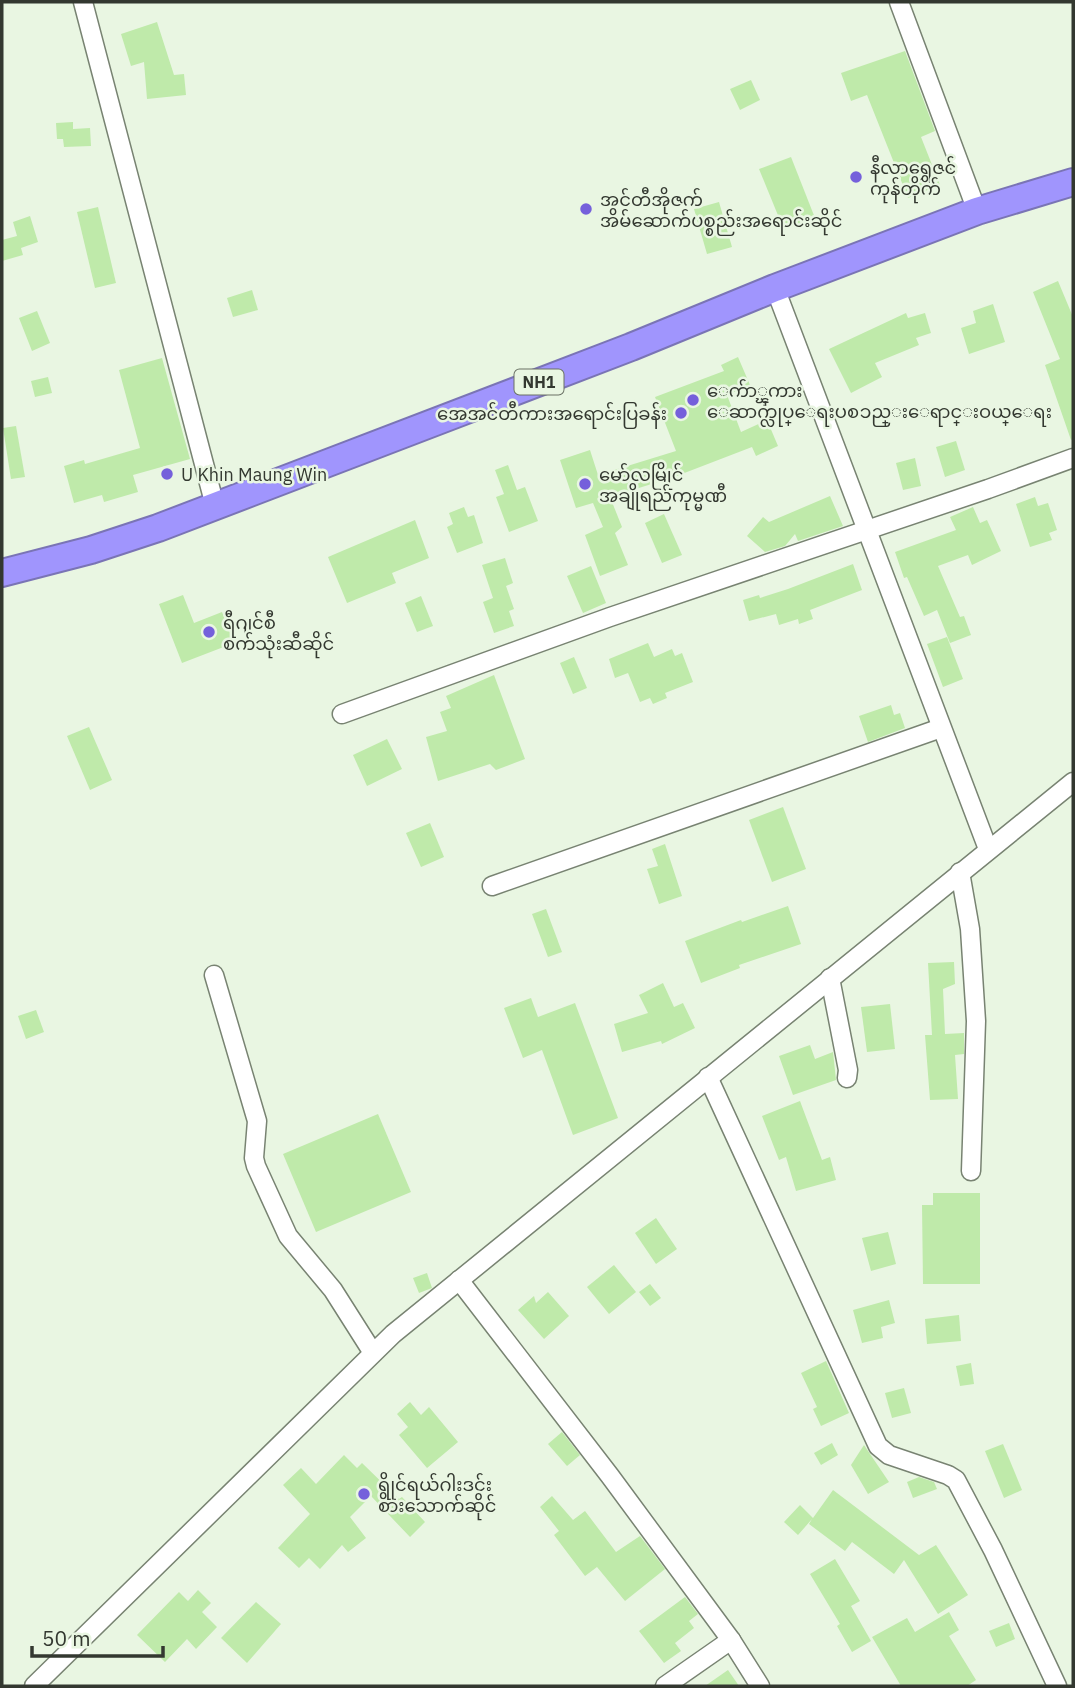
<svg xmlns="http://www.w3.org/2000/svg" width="1075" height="1688" viewBox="0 0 1075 1688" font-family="'IBM Plex Sans','Noto Sans Myanmar',sans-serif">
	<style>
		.building { fill: #bfeaaa }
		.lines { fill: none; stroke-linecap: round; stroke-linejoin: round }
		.minor-casing { stroke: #788372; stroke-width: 21 }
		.highway-casing { stroke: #7a74b5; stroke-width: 30 }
		.minor { stroke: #fff; stroke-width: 18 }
		.highway { stroke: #a095fd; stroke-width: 26 }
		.poi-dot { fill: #7560db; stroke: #e9f6e2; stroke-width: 2.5 }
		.labels { text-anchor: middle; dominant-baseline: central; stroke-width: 5; stroke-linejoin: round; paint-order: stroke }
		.shield { fill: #e9f6e2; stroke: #6a7165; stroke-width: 2 }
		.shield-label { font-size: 16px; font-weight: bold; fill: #333830 }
		.poi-label { font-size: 18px; fill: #333830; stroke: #e9f6e2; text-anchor: start }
	</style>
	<rect width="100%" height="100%" fill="#e9f6e2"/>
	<g class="building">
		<path d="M157 22 174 75 184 74 186 95 147 99 144 62 131 66 121 34Z"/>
		<path d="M905 51 935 131 921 137 940 185 908 198 867 95 851 101 841 73Z"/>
		<path d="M751 80 760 100 740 110 730 89Z"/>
		<path d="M73 122V129L90 128 91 146 64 147 63 139H57L56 123Z"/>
		<path d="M791 157 815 218 784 230 759 169Z"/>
		<path d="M719 202 732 247 707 254 694 209Z"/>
		<path d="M98 207 116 283 95 288 77 212Z"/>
		<path d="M30 216 38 242 21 248 23 255 2 261V240L17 236 13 222Z"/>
		<path d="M1058 281 1073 317V439L1071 440 1045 365 1060 359 1033 292Z"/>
		<path d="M252 290 258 310 233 317 227 298Z"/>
		<path d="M993 304 1005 342 969 354 961 328 976 323 973 311Z"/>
		<path d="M37 311 50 343 32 351 19 318Z"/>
		<path d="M906 313 908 318 925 313 931 333 916 338 919 345 875 363 882 377 851 393 829 349Z"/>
		<path d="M738 357 750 385 727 395 741 432 767 420 778 446 756 456 752 447 674 477 610 497 622 527 615 533 628 565 600 576 585 535 603 527 593 503 576 508 560 460 590 450 598 475 676 451 655 397 724 371 721 365Z"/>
		<path d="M162 358 190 459 133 475 138 492 104 502 102 495 74 503 64 466 84 460 85 464 140 448 119 370Z"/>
		<path d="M48 377 52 393 35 397 31 381Z"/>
		<path d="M16 426 25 477 11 479 3 428Z"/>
		<path d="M956 441 965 470 945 477 936 447Z"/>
		<path d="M915 458 921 486 903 490 896 463Z"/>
		<path d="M508 465 517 490 525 487 538 521 509 532 496 497 504 494 495 470Z"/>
		<path d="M830 496 843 526 798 541 795 534 785 546 765 552 747 536 763 517 769 522Z"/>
		<path d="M1035 497 1038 506 1048 503 1057 530 1049 533 1052 540 1030 547 1016 504Z"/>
		<path d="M464 507 468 517 474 515 483 543 457 553 447 527 453 524 449 513Z"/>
		<path d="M973 507 980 523 987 520 1001 551 972 565 968 555 938 566 960 617 964 616 971 635 950 643 937 610 924 616 907 577 904 578 895 552 956 530 950 517Z"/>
		<path d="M664 514 682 555 662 563 645 523Z"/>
		<path d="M415 520 429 558 392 573 396 583 347 603 328 557Z"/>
		<path d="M505 558 513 583 506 586 514 609 509 611 514 626 494 633 483 602 493 598 482 565Z"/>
		<path d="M853 564 862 590 810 610 813 619 799 624 798 619 779 625 776 614 749 621 743 600 759 595 760 598 788 589Z"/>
		<path d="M591 566 606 603 583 613 567 576Z"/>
		<path d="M183 595 194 623 222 612 234 643 182 663 159 604Z"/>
		<path d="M421 596 433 626 417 632 405 603Z"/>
		<path d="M947 637 963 679 943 687 927 644Z"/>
		<path d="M648 643 654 657 672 649 675 656 682 653 693 682 665 693 667 698 653 704 650 698 640 702 628 673 615 678 609 659Z"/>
		<path d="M574 657 587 688 573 694 560 663Z"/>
		<path d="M494 675 525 759 496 770 490 764 438 781 426 737 447 731 440 712 451 708 446 696Z"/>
		<path d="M891 705 894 715 900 713 905 728 868 742 859 716Z"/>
		<path d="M89 727 112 780 90 790 67 736Z"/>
		<path d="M387 739 402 769 367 786 353 755Z"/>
		<path d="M783 807 806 869 772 882 749 820Z"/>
		<path d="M430 823 444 857 421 867 406 833Z"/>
		<path d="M665 844 682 896 659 904 647 869 658 866 652 849Z"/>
		<path d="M788 906 801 944 739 965 740 968 701 983 685 941 741 920 742 922Z"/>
		<path d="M546 909 562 952 548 957 532 914Z"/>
		<path d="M954 962 955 984 943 989 945 1034 964 1033V1054L955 1055 958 1099 930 1100 925 1035H932L928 963Z"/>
		<path d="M663 983 674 1007 683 1003 695 1028 662 1044 661 1041 622 1052 614 1024 648 1013 639 995Z"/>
		<path d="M531 998 538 1017 575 1003 618 1118 573 1135 542 1050 523 1058 504 1008Z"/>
		<path d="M890 1004 895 1049 867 1052 861 1007Z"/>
		<path d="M36 1010 44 1032 26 1039 18 1016Z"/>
		<path d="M810 1045 815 1059 833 1052 836 1080 793 1095 779 1056Z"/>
		<path d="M800 1101 822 1160 830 1157 836 1180 796 1191 786 1157 779 1160 762 1116Z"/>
		<path d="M378 1114 411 1192 316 1232 283 1154Z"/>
		<path d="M933 1193H980V1284H923L922 1205H933Z"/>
		<path d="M656 1218 677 1249 656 1264 635 1233Z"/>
		<path d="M888 1232 896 1264 871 1271 862 1238Z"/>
		<path d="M614 1265 636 1292 609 1314 587 1287Z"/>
		<path d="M427 1273 432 1288 419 1293 413 1278Z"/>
		<path d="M650 1284 661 1298 650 1306 639 1292Z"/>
		<path d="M548 1292 569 1316 544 1339 518 1310 534 1296 536 1303Z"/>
		<path d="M889 1300 895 1323 881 1327 883 1338 862 1343 853 1310Z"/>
		<path d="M959 1315 961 1341 927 1344 925 1319Z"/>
		<path d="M826 1361 849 1413 821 1426 813 1409 817 1407 801 1373Z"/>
		<path d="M971 1363 974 1384 960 1386 956 1366Z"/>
		<path d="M904 1388 911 1413 892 1418 885 1393Z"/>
		<path d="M410 1402 421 1415 429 1407 458 1442 427 1468 399 1435 408 1427 397 1414Z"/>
		<path d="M562 1432 580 1455 567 1466 548 1444Z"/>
		<path d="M832 1443 838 1455 821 1465 814 1453Z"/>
		<path d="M1003 1444 1022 1490 1004 1498 985 1451Z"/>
		<path d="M864 1445 889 1482 868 1494 851 1465Z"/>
		<path d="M344 1455 357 1468 362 1463 399 1499 402 1497 425 1522 410 1537 371 1496 350 1517 366 1538 348 1552 342 1545 320 1569 309 1558 299 1568 278 1548 310 1514 283 1485 301 1468 316 1484Z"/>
		<path d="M919 1477 934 1482 937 1489 913 1498 907 1482Z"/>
		<path d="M833 1490 919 1555 936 1545 968 1595 938 1614 904 1560 894 1574 852 1542 845 1551 809 1524 812 1519 798 1535 784 1522 800 1505 813 1518Z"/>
		<path d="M552 1496 573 1520 585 1511 616 1552 640 1536 665 1569 625 1601 597 1567 585 1576 554 1535 559 1531 540 1507Z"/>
		<path d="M835 1559 860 1601 851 1606 871 1641 852 1652 837 1626 840 1624 810 1574Z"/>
		<path d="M198 1590 211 1603 202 1612 217 1627 196 1649 187 1639 165 1662 137 1635 179 1592 188 1601Z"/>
		<path d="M685 1597 698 1614 689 1621 694 1628 675 1643 681 1651 664 1663 639 1631Z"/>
		<path d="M256 1602 281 1624 247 1663 221 1638Z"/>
		<path d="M949 1612 959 1630 949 1636 976 1680 967 1686H901L872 1637 907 1618 915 1632Z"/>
		<path d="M1009 1623 1015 1639 996 1647 989 1631Z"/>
		<path d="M728 1670 739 1686H705Z"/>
	</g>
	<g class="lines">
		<defs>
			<g id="minor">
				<path d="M83 2 215 506"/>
				<path d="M899 2 977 211"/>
				<path d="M775 288 988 849"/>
				<path d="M342 714 610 617 988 489 1073 458"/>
				<path d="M960 872 970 929 976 1021 971 1171"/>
				<path d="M492 886 941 728"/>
				<path d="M214 975 257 1121 254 1158 256 1166 288 1236 333 1290 373 1353"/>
				<path d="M830 978 848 1070 847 1078"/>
				<path d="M708 1077 878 1446 889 1455 948 1475 956 1480 993 1550 1057 1686"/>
				<path d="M459 1280 610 1476 731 1640 760 1686"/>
				<path d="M34 1686 393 1334 1073 782"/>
				<path d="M665 1686 731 1640"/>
			</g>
			<path id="highway" d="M2 573 91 550 158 528 631 347 775 288 977 211 1073 182"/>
		</defs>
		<use href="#minor" class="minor-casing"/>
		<use href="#highway" class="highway-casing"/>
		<use href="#minor" class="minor"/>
		<use href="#highway" class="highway"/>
	</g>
	<g class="poi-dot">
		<circle cx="856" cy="177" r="7"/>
		<circle cx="586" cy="209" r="7"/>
		<circle cx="693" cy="400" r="7"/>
		<circle cx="681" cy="413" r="7"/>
		<circle cx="167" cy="474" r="7"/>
		<circle cx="585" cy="484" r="7"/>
		<circle cx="209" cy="632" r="7"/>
		<circle cx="364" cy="1494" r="7"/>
	</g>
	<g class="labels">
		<rect class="shield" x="514.5" y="369.5" width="49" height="25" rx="5"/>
		<g class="shield-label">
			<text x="539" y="382">NH1</text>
		</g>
		<g class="poi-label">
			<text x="870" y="167">နီလာရွှေဇင်<tspan x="870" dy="21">ကုန်တိုက်</tspan></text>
			<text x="600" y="199">အင်တီအိုဇက်<tspan x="600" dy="21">အိမ်ဆောက်ပစ္စည်းအရောင်းဆိုင်</tspan></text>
			<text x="707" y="390">ေက်ာ္ၾကား<tspan x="707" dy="21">ေဆာက္လုပ္ေရးပစၥည္းေရာင္းဝယ္ေရး</tspan></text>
			<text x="667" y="413" text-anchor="end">အေအင်တီကားအရောင်းပြခန်း</text>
			<text x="181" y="474">U Khin Maung Win</text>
			<text x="599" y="474">မော်လမြိုင်<tspan x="599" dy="21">အချိုရည်ကုမ္မဏီ</tspan></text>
			<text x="223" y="622">ရီဂျင်စီ<tspan x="223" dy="21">စက်သုံးဆီဆိုင်</tspan></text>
			<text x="378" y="1484">ရွိုင်ရယ်ဂါးဒင်း<tspan x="378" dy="21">စားသောက်ဆိုင်</tspan></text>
		</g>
	</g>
	<rect width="1075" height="1688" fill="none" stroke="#333830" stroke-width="7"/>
	<path d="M32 1646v10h131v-10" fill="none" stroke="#333830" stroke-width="3.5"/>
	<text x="42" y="1646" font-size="21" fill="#333830" stroke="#e9f6e2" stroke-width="5" paint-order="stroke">50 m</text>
</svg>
